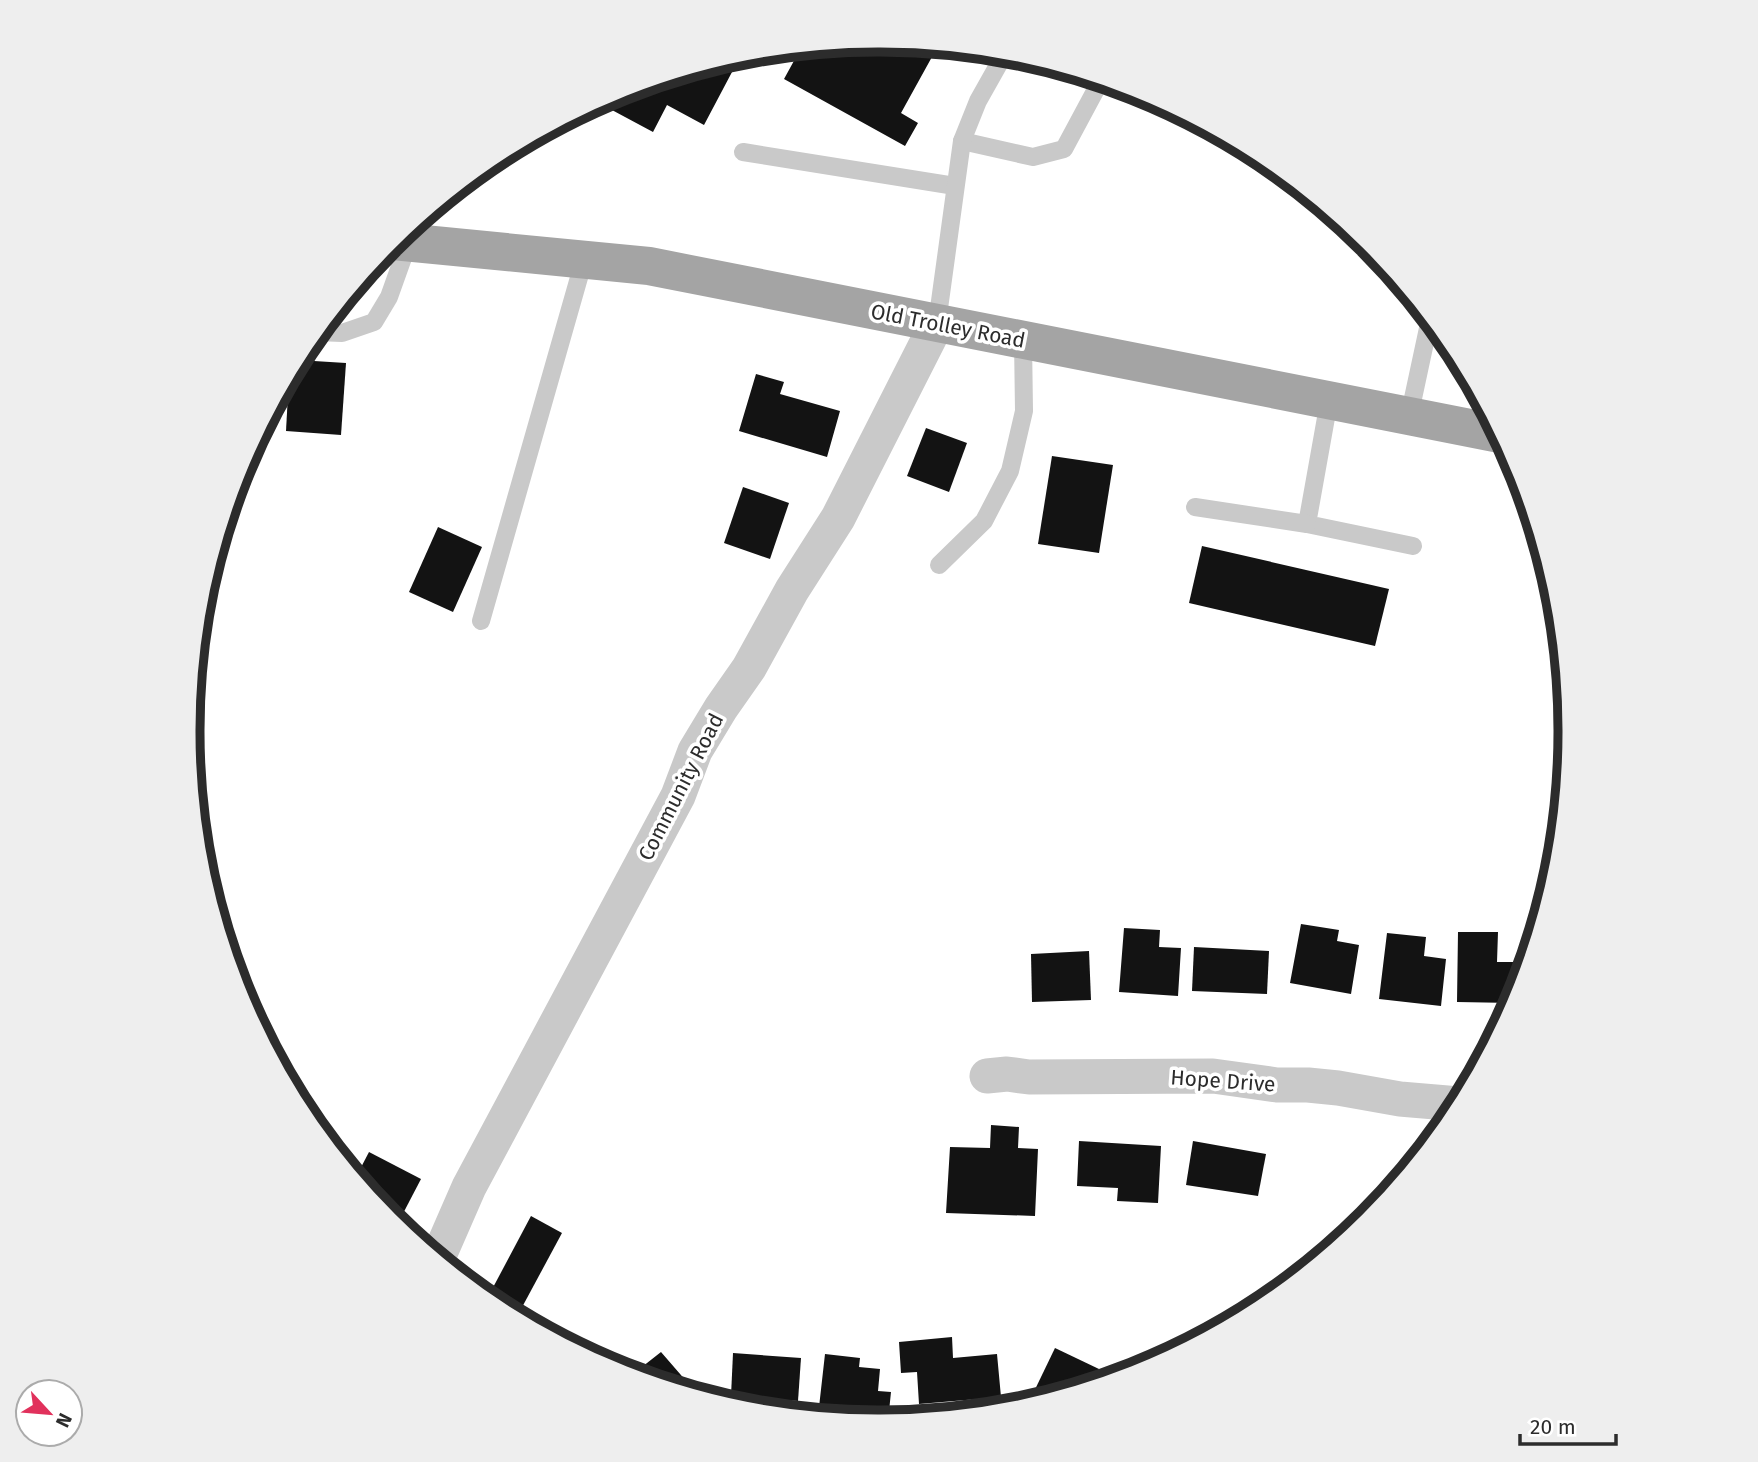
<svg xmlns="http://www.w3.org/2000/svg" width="1758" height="1462" viewBox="0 0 1758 1462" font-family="'Fira Sans',sans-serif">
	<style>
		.building { fill: #131313 }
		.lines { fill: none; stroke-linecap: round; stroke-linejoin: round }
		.service { stroke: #c9c9c9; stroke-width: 18 }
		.minor { stroke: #c9c9c9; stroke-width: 35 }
		.primary { stroke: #a4a4a4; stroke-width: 38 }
		.labels { text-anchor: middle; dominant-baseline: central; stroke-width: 7; stroke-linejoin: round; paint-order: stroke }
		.street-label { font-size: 21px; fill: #2c2c2c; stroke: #fff }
		.rim { fill: none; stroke: #2c2c2c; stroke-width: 9 }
	</style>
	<rect width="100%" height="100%" fill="#fff"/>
	<g class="building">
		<path d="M879 40 938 46 901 113 918 123 905 146 784 79 801 48Z"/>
		<path d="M741 55 704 125 667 105 653 132 597 102 615 93Z"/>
		<path d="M298 360 346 363 341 435 286 431 289 376Z"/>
		<path d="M756 374 784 382 780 394 840 411 827 457 739 431Z"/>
		<path d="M926 428 967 443 949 492 907 476Z"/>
		<path d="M1052 456 1113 465 1099 553 1038 544Z"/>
		<path d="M743 487 789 503 770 559 724 543Z"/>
		<path d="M438 527 482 547 453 612 409 592Z"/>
		<path d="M1202 546 1389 589 1375 646 1189 603Z"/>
		<path d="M1301 924 1339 930 1337 941 1359 945 1351 994 1290 983Z"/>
		<path d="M1124 928 1160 930 1159 947 1181 948 1178 996 1119 992Z"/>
		<path d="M1458 932H1498L1497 962H1518V994L1513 1003 1457 1002Z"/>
		<path d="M1387 933 1426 937 1424 956 1446 959 1441 1006 1379 999Z"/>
		<path d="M1194 947 1269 951 1267 994 1192 991Z"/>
		<path d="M1089 951 1091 1000 1032 1002 1031 954Z"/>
		<path d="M991 1125 1019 1127 1018 1148 1038 1149 1035 1216 946 1213 950 1147 990 1148Z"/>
		<path d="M1079 1141 1161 1146 1158 1203 1117 1201 1118 1188 1077 1186Z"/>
		<path d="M1193 1141 1266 1154 1258 1196 1186 1185Z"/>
		<path d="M369 1152 421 1179 397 1225 390 1219 356 1177Z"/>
		<path d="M531 1216 562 1233 520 1311 489 1295Z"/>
		<path d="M952 1337 953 1358 997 1354 1001 1397 919 1404 917 1372 901 1373 899 1342Z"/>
		<path d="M1055 1348 1099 1369 1092 1385 1028 1404Z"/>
		<path d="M661 1352 687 1382 679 1389 614 1369 611 1367 621 1359 633 1374Z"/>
		<path d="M733 1353 801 1358 798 1401 731 1396Z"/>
		<path d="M825 1354 860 1358 859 1367 880 1369 878 1391 891 1392 888 1421 879 1422 818 1416Z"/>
	</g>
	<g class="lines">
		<g class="service">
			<path d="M962 141 1033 157 1064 149 1101 80"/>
			<path d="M743 152 955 186"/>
			<path d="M937 323 962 141 978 101 1005 53"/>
			<path d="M317 332 342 333 374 322 389 297 409 241"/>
			<path d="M1329 401 1307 524 1413 546"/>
			<path d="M1409 417 1430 319"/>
			<path d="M1195 507 1307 524"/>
			<path d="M939 565 984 521 1010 471 1024 411 1023 340"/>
			<path d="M481 621 584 260"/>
		</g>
		<g class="minor">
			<path d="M987 1076 1007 1074 1029 1077 1213 1076 1277 1085H1308L1338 1088 1400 1099 1459 1104"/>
			<path d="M438 1258 469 1187 678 796 695 751 721 708 749 668 792 590 838 518 937 323"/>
		</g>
		<path class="primary" d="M393 241 649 266 1500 434"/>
	</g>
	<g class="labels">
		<g class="street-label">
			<text transform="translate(948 326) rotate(11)">Old Trolley Road</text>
			<text transform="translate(681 787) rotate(-63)">Community Road</text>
			<text transform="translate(1223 1081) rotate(4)">Hope Drive</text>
		</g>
	</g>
	<path d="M0 0H1758V1462H0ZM878 52H880A678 678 0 0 1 1558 730V732A678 678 0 0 1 880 1410H878A678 678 0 0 1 200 732V730A678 678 0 0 1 878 52Z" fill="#eee" fill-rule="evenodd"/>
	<path class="rim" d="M878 52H880A678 678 0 0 1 1558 730V732A678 678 0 0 1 880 1410H878A678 678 0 0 1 200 732V730A678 678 0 0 1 878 52Z"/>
	<g transform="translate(49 1413) rotate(116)"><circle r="33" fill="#ffffff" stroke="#ababab" stroke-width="2"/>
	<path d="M0-5L12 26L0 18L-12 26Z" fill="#e1315c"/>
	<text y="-10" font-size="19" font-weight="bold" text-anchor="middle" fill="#2c2c2c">N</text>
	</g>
	<path d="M1520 1434v10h96v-10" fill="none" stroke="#2c2c2c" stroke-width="3.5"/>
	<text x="1530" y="1434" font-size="21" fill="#2c2c2c" stroke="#ffffff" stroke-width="5" paint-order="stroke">20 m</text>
</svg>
